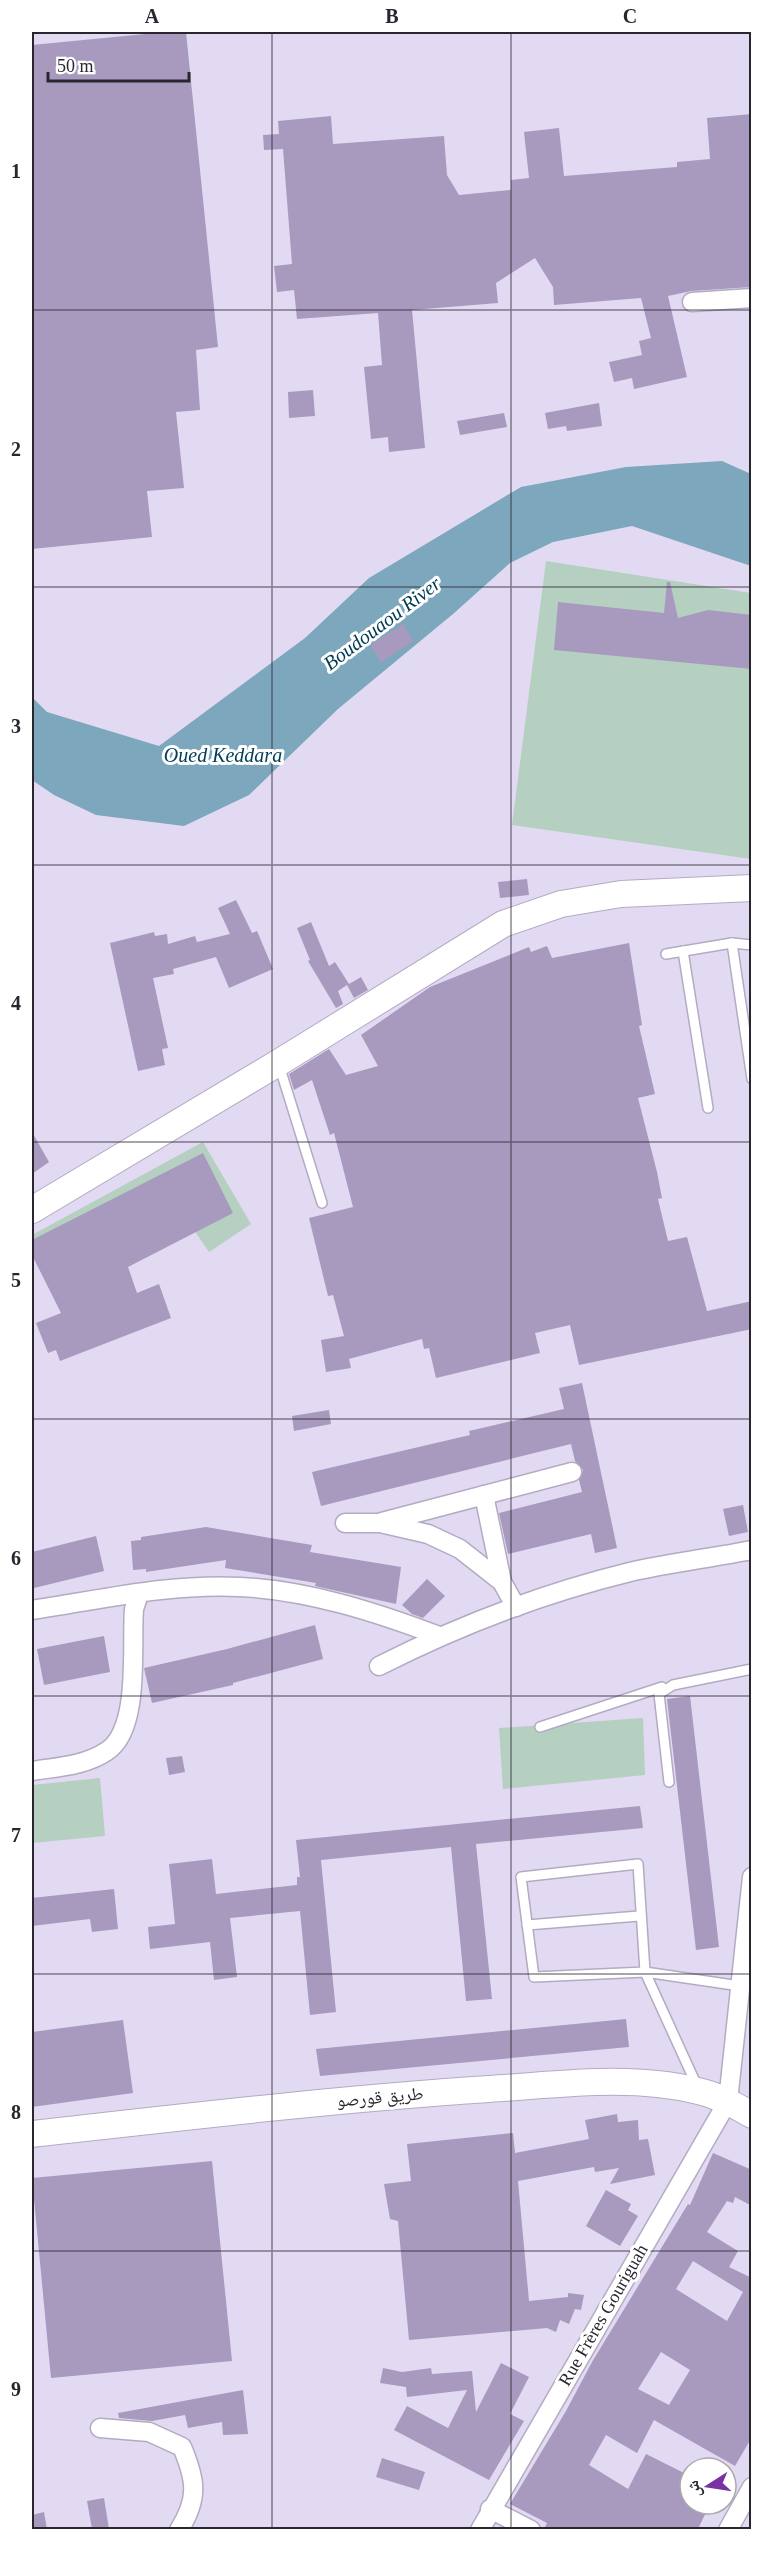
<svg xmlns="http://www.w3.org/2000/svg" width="783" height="2561" viewBox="0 0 783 2561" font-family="'Times New Roman','Noto Naskh Arabic',serif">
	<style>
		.green { fill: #b5cfc1 }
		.water { fill: #7da7bc }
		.building { fill: #a79abe; fill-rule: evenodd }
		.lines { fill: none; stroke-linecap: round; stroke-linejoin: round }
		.service-casing { stroke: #b3abc2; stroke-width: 12 }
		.minor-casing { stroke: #b3abc2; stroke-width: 21 }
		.secondary-casing { stroke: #b3abc2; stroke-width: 28 }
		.service { stroke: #fff; stroke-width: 9 }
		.minor { stroke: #fff; stroke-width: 18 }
		.secondary { stroke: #fff; stroke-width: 26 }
		.grid { fill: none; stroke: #2a262f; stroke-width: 1.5; stroke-opacity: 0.55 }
		.labels { text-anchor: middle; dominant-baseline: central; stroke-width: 6; stroke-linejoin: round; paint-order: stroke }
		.street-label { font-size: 18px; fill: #2a262f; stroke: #fff }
		.water-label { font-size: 20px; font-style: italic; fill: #003c53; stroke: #fff }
		.neatline { fill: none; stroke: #2a262f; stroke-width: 2 }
		.grid-label { font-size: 20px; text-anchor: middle; font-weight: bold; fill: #2a262f }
	</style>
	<rect width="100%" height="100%" fill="#e2daf2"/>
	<g class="green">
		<path d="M546 561 751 593V859L512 825Z"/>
		<path d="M203 1142 251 1224 209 1252 181 1211 56 1290 32 1250V1235Z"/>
		<path d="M643 1718 645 1775 503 1789 499 1728Z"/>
		<path d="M100 1778 105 1836 32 1843V1785Z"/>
	</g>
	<path class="water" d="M722 461 751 474V566L632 526 553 542 510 563 453 614 338 709 249 795 184 826 96 815 54 795 32 780V697L47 712 159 746 305 638 369 578 521 487 626 467Z"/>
	<g class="building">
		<path d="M166 32H186L218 347 196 350 200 410 176 412 184 488 147 491 152 537 32 549V45Z"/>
		<path d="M752 114V287L691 291 668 296 687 377 634 389 632 378 614 382 609 362 642 355 639 341 651 338 641 298 554 305 553 287 535 258 496 283 498 303 412 310 425 448 389 452 388 437 371 439 364 367 382 365 378 313 297 319 294 290 277 292 274 266 292 264 283 149 264 150 263 135 279 134 278 121 331 116 333 144 444 136 447 175 459 195 511 190V180L529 178 524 132 559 128 564 176 677 167V162L710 159 707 118Z"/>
		<path d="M313 390 315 416 289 418 288 392Z"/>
		<path d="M599 403 602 426 567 431 566 426 548 429 545 413Z"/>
		<path d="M504 413 507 427 460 435 457 421Z"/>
		<path d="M667 582H670L678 618 708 610 752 615V669L554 650 558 602 664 613Z"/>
		<path d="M403 624 414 641 381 662 370 645Z"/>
		<path d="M527 879 529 895 500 898 498 882Z"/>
		<path d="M236 900 252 933 257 931 273 969 229 988 216 957 173 969 174 974 153 978 168 1048 162 1049 165 1065 138 1071 110 943 154 932 155 936 167 934 168 944 195 936 197 942 230 934 218 908Z"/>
		<path d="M311 922 329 966 335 962 349 984 361 977 368 990 354 998 347 985 338 991 343 1004 336 1008 308 961 310 960 297 928Z"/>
		<path d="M629 943 642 1025 639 1026 655 1094 638 1098 657 1172 662 1198 658 1199 668 1241 687 1237 707 1311 752 1301V1329L579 1365 570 1325 535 1333 540 1353 436 1378 429 1348 424 1349 422 1339 349 1359 351 1368 326 1372 321 1340 344 1336 333 1295 328 1296 309 1218 353 1207 334 1133 330 1135 312 1080 294 1090 289 1074 329 1049 346 1075 378 1066 361 1035 430 987 529 947 531 952 547 946 552 958Z"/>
		<path d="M32 1132 49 1162 32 1174Z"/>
		<path d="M203 1153 233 1213 128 1267 137 1293 159 1284 171 1318 60 1361 56 1350 48 1353 36 1323 61 1313 32 1255V1240Z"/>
		<path d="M582 1383 617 1548 595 1553 591 1534 508 1554 499 1513 582 1492 579 1480 583 1470 575 1461 571 1444 321 1506 312 1472 470 1435 469 1431 564 1409 559 1388Z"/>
		<path d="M329 1410 331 1424 294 1431 292 1416Z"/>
		<path d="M743 1505 748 1532 729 1536 723 1509Z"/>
		<path d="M206 1527 312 1545 310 1552 401 1567 396 1604 315 1586 316 1583 225 1568 226 1560 146 1572V1569L133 1570 131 1541 141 1540V1537Z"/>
		<path d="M96 1536 104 1571 34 1588 32 1552Z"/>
		<path d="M427 1579 445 1596 423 1618 412 1614 402 1605Z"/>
		<path d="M315 1625 323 1659 233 1683V1685L152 1703 144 1668 227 1649Z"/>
		<path d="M104 1636 110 1672 44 1685 37 1649Z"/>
		<path d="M690 1696 719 1947 696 1950 667 1699Z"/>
		<path d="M182 1756 185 1772 169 1775 166 1758Z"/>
		<path d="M640 1806 643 1828 476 1844 492 1999 466 2001 451 1847 321 1860 336 2012 310 2015 300 1911 230 1918 237 1977 214 1980 210 1942 150 1949 148 1927 175 1924 169 1864 212 1859 216 1894 297 1885V1877H300L296 1840Z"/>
		<path d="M114 1889 118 1929 92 1932 90 1919 32 1926V1898Z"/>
		<path d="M626 2019 629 2047 320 2076 316 2049Z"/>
		<path d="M123 2020 133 2093 32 2107V2032Z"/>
		<path d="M617 2114 618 2122 638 2120 639 2140 648 2139 655 2175 610 2184 619 2168 595 2172 594 2167 518 2181 529 2301 568 2297V2293L584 2295 581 2310 575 2309 569 2324 560 2320 556 2332 547 2328 409 2340 398 2221 390 2219 384 2184 411 2181 407 2144 513 2133 515 2153 589 2139 585 2120Z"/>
		<path d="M713 2153 752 2170V2206L735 2197 733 2203 727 2201 707 2232 738 2251 729 2267 752 2278V2437L735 2466 654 2420 637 2453 606 2435 589 2465 628 2489 646 2454 690 2476V2504H710L698 2529H544L547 2523 510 2504 566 2411 592 2362 688 2204 690 2205ZM693 2261 743 2292 727 2321 676 2289ZM661 2352 690 2370 669 2405 638 2389Z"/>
		<path d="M212 2161 232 2361 51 2378 32 2178Z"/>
		<path d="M606 2190 631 2204 628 2210 638 2216 620 2246 586 2226Z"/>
		<path d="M501 2363 529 2377 510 2414 524 2421 489 2480 394 2430 407 2406 448 2428 467 2390 407 2397 406 2387 380 2383 383 2368 402 2372 431 2368 432 2374 472 2371 476 2412Z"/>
		<path d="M243 2390 248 2434 223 2435 222 2422 188 2428 185 2415 152 2421 119 2418 118 2413Z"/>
		<path d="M382 2458 425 2472 419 2490 376 2477Z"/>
		<path d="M104 2498 109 2529H92L87 2501Z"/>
		<path d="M44 2512 47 2529H32V2515Z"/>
	</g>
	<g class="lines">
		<defs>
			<g id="service">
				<path d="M732 943 752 1079"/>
				<path d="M683 951 708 1108"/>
				<path d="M666 954 732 943 752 945"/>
				<path d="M279 1065 322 1203"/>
				<path d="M540 1727 662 1687 663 1690"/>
				<path d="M669 1782 659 1694 673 1685 752 1669"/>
				<path d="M527 1925 639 1916"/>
				<path d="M697 2086 645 1972 638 1864 521 1877 534 1977 645 1972 740 1986"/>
			</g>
			<g id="minor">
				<path d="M692 302 752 298"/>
				<path d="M484 1495 502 1582"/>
				<path d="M382 1522 572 1472"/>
				<path d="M345 1523H380L428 1534 460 1549 502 1582 516 1607"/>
				<path d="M32 1610C100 1600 170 1583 240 1587 307 1590 376 1612 439 1636"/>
				<path d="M379 1666C458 1626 544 1593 630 1572 670 1563 711 1558 752 1550"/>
				<path d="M32 1771C57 1767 85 1766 107 1751 141 1729 131 1645 134 1609L139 1594"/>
				<path d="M100 2428 149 2432 182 2447C196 2480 199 2498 179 2530"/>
				<path d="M490 2509 531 2530"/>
				<path d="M480 2530 728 2101 752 1877"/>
				<path d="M728 2530 752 2487"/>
			</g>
			<g id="secondary">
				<path d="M32 1210 278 1063 503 924 561 904 621 894 752 888"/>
				<path d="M32 2134C184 2117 336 2099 489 2089 557 2085 630 2074 698 2091 717 2095 734 2105 752 2115"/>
			</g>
		</defs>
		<use href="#service" class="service-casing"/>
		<use href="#minor" class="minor-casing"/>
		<use href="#secondary" class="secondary-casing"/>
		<use href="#service" class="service"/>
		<use href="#minor" class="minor"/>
		<use href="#secondary" class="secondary"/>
	</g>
	<path class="grid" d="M272 32V2530M511 32V2530M32 310H752M32 587H752M32 865H752M32 1142H752M32 1419H752M32 1696H752M32 1974H752M32 2251H752"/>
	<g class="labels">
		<g class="street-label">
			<text transform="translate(380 2097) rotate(-5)">طريق قورصو</text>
			<text transform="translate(603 2315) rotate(-60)">Rue Frères Gouriguah</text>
		</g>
		<g class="water-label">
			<text transform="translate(382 623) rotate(-37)">Boudouaou River</text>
			<text x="223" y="755">Oued Keddara</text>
		</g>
	</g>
	<rect width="783" height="2561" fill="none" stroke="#ffffff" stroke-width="66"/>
	<g transform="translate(708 2486) rotate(258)"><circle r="28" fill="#ffffff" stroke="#aaa8ac" stroke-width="1.5"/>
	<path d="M0-4.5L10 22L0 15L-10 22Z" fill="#7931a4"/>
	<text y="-9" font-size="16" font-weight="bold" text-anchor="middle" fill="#2a262f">ش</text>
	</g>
	<path d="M48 72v9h141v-9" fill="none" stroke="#2a262f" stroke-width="3"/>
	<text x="57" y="72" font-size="18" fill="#2a262f" stroke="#ffffff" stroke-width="4.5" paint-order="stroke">50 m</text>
	<rect x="33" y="33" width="717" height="2495" class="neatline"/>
	<g class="grid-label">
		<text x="152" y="23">A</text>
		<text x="392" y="23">B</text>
		<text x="630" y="23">C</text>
		<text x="16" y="178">1</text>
		<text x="16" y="456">2</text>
		<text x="16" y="733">3</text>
		<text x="16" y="1010">4</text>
		<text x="16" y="1287">5</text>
		<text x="16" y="1565">6</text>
		<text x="16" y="1842">7</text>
		<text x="16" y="2119">8</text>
		<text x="16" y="2396">9</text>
	</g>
</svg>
